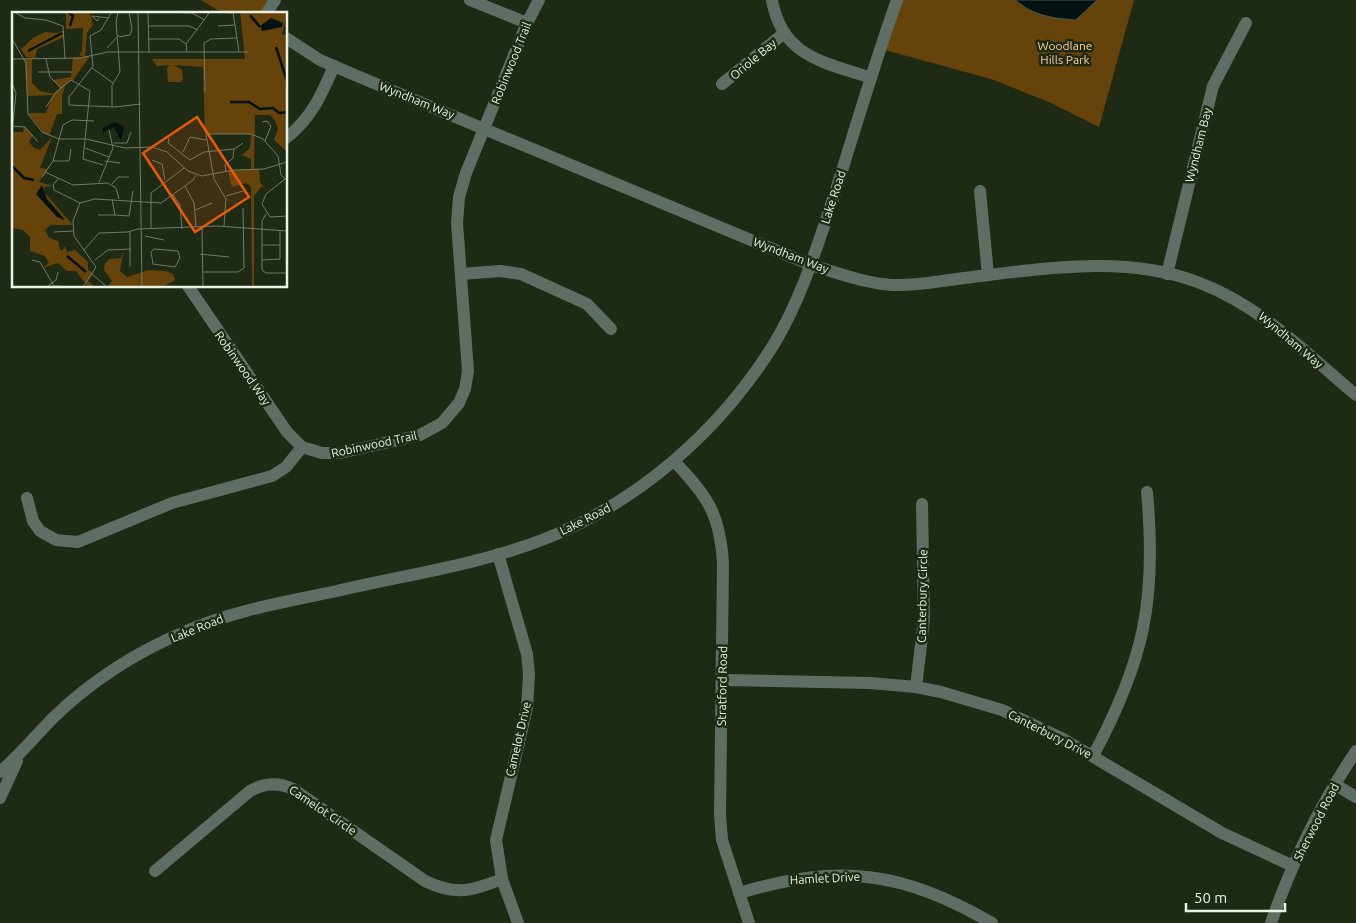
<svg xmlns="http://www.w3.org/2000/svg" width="1356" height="923" viewBox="0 0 1356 923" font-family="Ubuntu,sans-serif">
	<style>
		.green { fill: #66430a }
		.water { fill: #041211; stroke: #495550 }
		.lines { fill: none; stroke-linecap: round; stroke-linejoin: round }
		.minor { stroke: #606d65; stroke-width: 12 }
		.tertiary { stroke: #606d65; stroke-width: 12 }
		.labels { text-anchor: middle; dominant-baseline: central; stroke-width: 5; stroke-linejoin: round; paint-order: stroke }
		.park-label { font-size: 12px; fill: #fed29c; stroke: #1f2a14 }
		.street-label { font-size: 12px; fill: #eaf2e4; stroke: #1f2a14 }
		.inset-river { fill: none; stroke: #041211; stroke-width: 2.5 }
		.inset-road { fill: none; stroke: #707a67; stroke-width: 1 }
		.view { fill: #e8590c; fill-opacity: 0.15; stroke: #e8590c; stroke-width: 2.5 }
		.inset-edge { fill: none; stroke: #eaf2e4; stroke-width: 2.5 }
	</style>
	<rect width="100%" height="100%" fill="#1f2a14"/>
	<g class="green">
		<path d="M201 0H275L266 14H224Z"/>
		<path d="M897 0H1134L1099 127 1051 103 991 79 881 49Z"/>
	</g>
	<path class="water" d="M1015 0H1097L1076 20C1051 18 1034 16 1015 0Z"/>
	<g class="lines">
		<g class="minor">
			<path d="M470 0 527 23"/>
			<path d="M772 0C782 57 824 62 871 78"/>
			<path d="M266 14 275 0"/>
			<path d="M286 38 320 60 350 73 811 265C838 273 864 283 892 285 916 286 940 281 964 278 1041 269 1126 254 1200 283 1262 307 1306 353 1356 395"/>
			<path d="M722 84 783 34"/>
			<path d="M286 138C311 119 322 94 334 66"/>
			<path d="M980 191 988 275"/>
			<path d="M461 274 500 271 521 274 587 304 611 329"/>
			<path d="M1167 274 1213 86 1246 23"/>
			<path d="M188 286 287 432 302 447"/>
			<path d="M674 461C707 496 720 513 723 563L720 815 722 840 749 923"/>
			<path d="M27 498 33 521 40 531 56 540 78 542 172 503 272 476 286 467 302 447 322 453H340L420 435 442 423 459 403 465 389 468 371 457 223 459 197 466 173 527 23 539 0"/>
			<path d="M498 554 527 654 529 674 527 708 496 840 502 879 518 923"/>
			<path d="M722 680 870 683 916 687 941 692 1002 710 1063 739 1222 833 1293 866"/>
			<path d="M916 687 924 620 922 504"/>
			<path d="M1093 756C1144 661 1157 600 1147 492"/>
			<path d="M1334 784 1356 797"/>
			<path d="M155 871 250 791C264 783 278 782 293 789L425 881C456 896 472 891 502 879"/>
			<path d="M739 893C841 863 901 871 992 923"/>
			<path d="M1271 923C1292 862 1320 805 1356 751"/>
		</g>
		<g class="tertiary">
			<path d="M0 772C20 755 35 736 54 717 90 682 136 652 182 633 231 611 284 602 337 591 405 575 477 565 542 540 638 503 720 431 774 344 802 298 817 246 834 196 855 130 874 64 897 0"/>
			<path d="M0 798 17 761"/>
		</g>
	</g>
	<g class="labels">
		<g class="park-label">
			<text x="1065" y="45">Woodlane<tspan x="1065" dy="14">Hills Park</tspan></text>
		</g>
		<g class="street-label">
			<text transform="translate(753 59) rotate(-40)">Oriole Bay</text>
			<text transform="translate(511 63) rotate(-68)">Robinwood Trail</text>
			<text transform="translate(417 100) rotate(22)">Wyndham Way</text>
			<text transform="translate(1198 145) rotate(-76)">Wyndham Bay</text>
			<text transform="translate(833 197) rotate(-72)">Lake Road</text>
			<text transform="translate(791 255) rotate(21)">Wyndham Way</text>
			<text transform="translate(1291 340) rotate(40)">Wyndham Way</text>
			<text transform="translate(243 368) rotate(55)">Robinwood Way</text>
			<text transform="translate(374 444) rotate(-12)">Robinwood Trail</text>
			<text transform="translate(585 519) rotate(-27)">Lake Road</text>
			<text transform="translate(922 596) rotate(-89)">Canterbury Circle</text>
			<text transform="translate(197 628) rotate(-22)">Lake Road</text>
			<text transform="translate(722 686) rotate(-89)">Stratford Road</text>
			<text transform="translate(1050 734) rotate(27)">Canterbury Drive</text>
			<text transform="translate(518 739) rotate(-77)">Camelot Drive</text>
			<text transform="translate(323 810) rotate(34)">Camelot Circle</text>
			<text transform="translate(1316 822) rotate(-63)">Sherwood Road</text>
			<text transform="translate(825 878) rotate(-3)">Hamlet Drive</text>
		</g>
	</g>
	<g transform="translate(12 12)">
		<rect width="275" height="275" fill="#1f2a14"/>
		<path d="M54 0H77L79 4 81 13 75 21 73 45 67 43 70 39 71 16 54 17ZM228 0H273L275 4 270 22 275 23V140L262 128 266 117 263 108 258 103H243L242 157H247L248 170 256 180 250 174 242 184V275H240L239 175 234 171 220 175 216 159 239 157V147L230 143 238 136 239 122H193L191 55 162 53 170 58 171 67 169 70H156L155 56 158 53 145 54 140 47H233ZM52 18V25L25 37 23 46 14 45 9 37 21 26 33 20 46 21ZM78 44 61 68 54 71 50 84V102H45L37 124 32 121 16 101H34L41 83 15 84 13 47H20V71L28 79 42 82 48 76 41 68 59 65 61 46ZM12 114 21 123 17 130 22 136 28 138 40 125 28 156 36 157 27 170 41 174 32 175 33 181 61 213H39L33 218 37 226 42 221 38 226 46 229 48 237 50 239 53 234 55 240 63 238 76 250V258L82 261 76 269 83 275H76L64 259H55L46 251 31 256 37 251 33 244 18 239V225L11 218 0 216V120H11ZM112 237 108 259 115 265 136 258 154 259 161 262 163 268 151 275H95L100 269 92 258 93 251 98 247 109 246Z" fill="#66430a"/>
		<path d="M259 6 271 11 270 15 250 19 248 14ZM103 110 112 115 109 129 102 115 91 121V116ZM30 173 35 187 53 208 45 205 24 182Z" fill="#041211"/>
		<path class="inset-river" d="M56 0 61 4 58 14M238 3 248 15M264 35 275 69M16 39 50 21M218 90H237L248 97 261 96 267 101 275 100M0 154 12 166 22 168M55 244 74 260"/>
		<path class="inset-road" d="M2 0 13 6 34 8 51 14 53 47M126 0 130 275M136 0 137 40M154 0 180 1 193 8M200 0 221 1M221 0 227 40M99 1 89 18 78 24 81 54 57 85V93L103 95 129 92M87 6 85 9 80 4 97 6M136 14H177L186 18M206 14 223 13M107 25 118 23 120 17 117 0M0 27 14 51 16 102 30 120 47 127H74L113 136 142 135M137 27H167L174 32 175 40M174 32 198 0M95 36 107 23M0 47 68 46 96 40H236M34 47 38 65 49 76M80 56 101 71M26 60H60M0 71 4 81 0 120M193 80 192 31 199 27 225 26M34 95 44 80 59 68 78 79 71 147 91 153M100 95V73L108 60 104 10 106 0M250 110 255 109 259 114 253 129M0 114 13 115 26 130M157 126 156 131 178 148 192 140 222 137 231 131M102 131H115L119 120M140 135 155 140 176 159 190 164 222 158 252 157 275 150M73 136 97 145M171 140 178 125 194 128M140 148 150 152 153 168M41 149H57L59 137M93 149 108 151M33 160 61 173 96 171 104 176 107 187M214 160 213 153 221 146 222 137M30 165 41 149 51 113 60 108 82 109M46 167 41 173 42 178 68 191 83 187 149 191 181 168 184 163M273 167 254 182 250 192 258 205 275 204M87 170 101 136 97 118M100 172 106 165H117M173 174 182 191 184 214M161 183 168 193 170 217M214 184 231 179M100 187 103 203 117 204 121 179M68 191 61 209 62 224 84 255 71 275M183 198 200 191M254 202 250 209V258L254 261H275M86 203H103M190 214 191 275M212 214 214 187 202 167 194 122H239L251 127 266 144 269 163 275 168M139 217V181L172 156M42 220 61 219M133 224 152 228M250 233H268M142 237 166 239 168 246 163 255 141 252 139 240ZM72 238 87 221 116 220 126 217 205 214 275 219M188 242 217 245M20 248 28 250 42 274 64 275M83 248 96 238 119 237M250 248 268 247V219M118 255V220M191 260H226L232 256 231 196M81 263 95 275M35 275 44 268 46 260"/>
		<path class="view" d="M185 105 237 185 183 220 131 141Z"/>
		<rect width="275" height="275" class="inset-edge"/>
	</g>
	<path d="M1186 903v8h99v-8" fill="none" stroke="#eaf2e4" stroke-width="2.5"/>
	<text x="1194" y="903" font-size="15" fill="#eaf2e4" stroke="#1f2a14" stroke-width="4" paint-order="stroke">50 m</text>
</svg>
